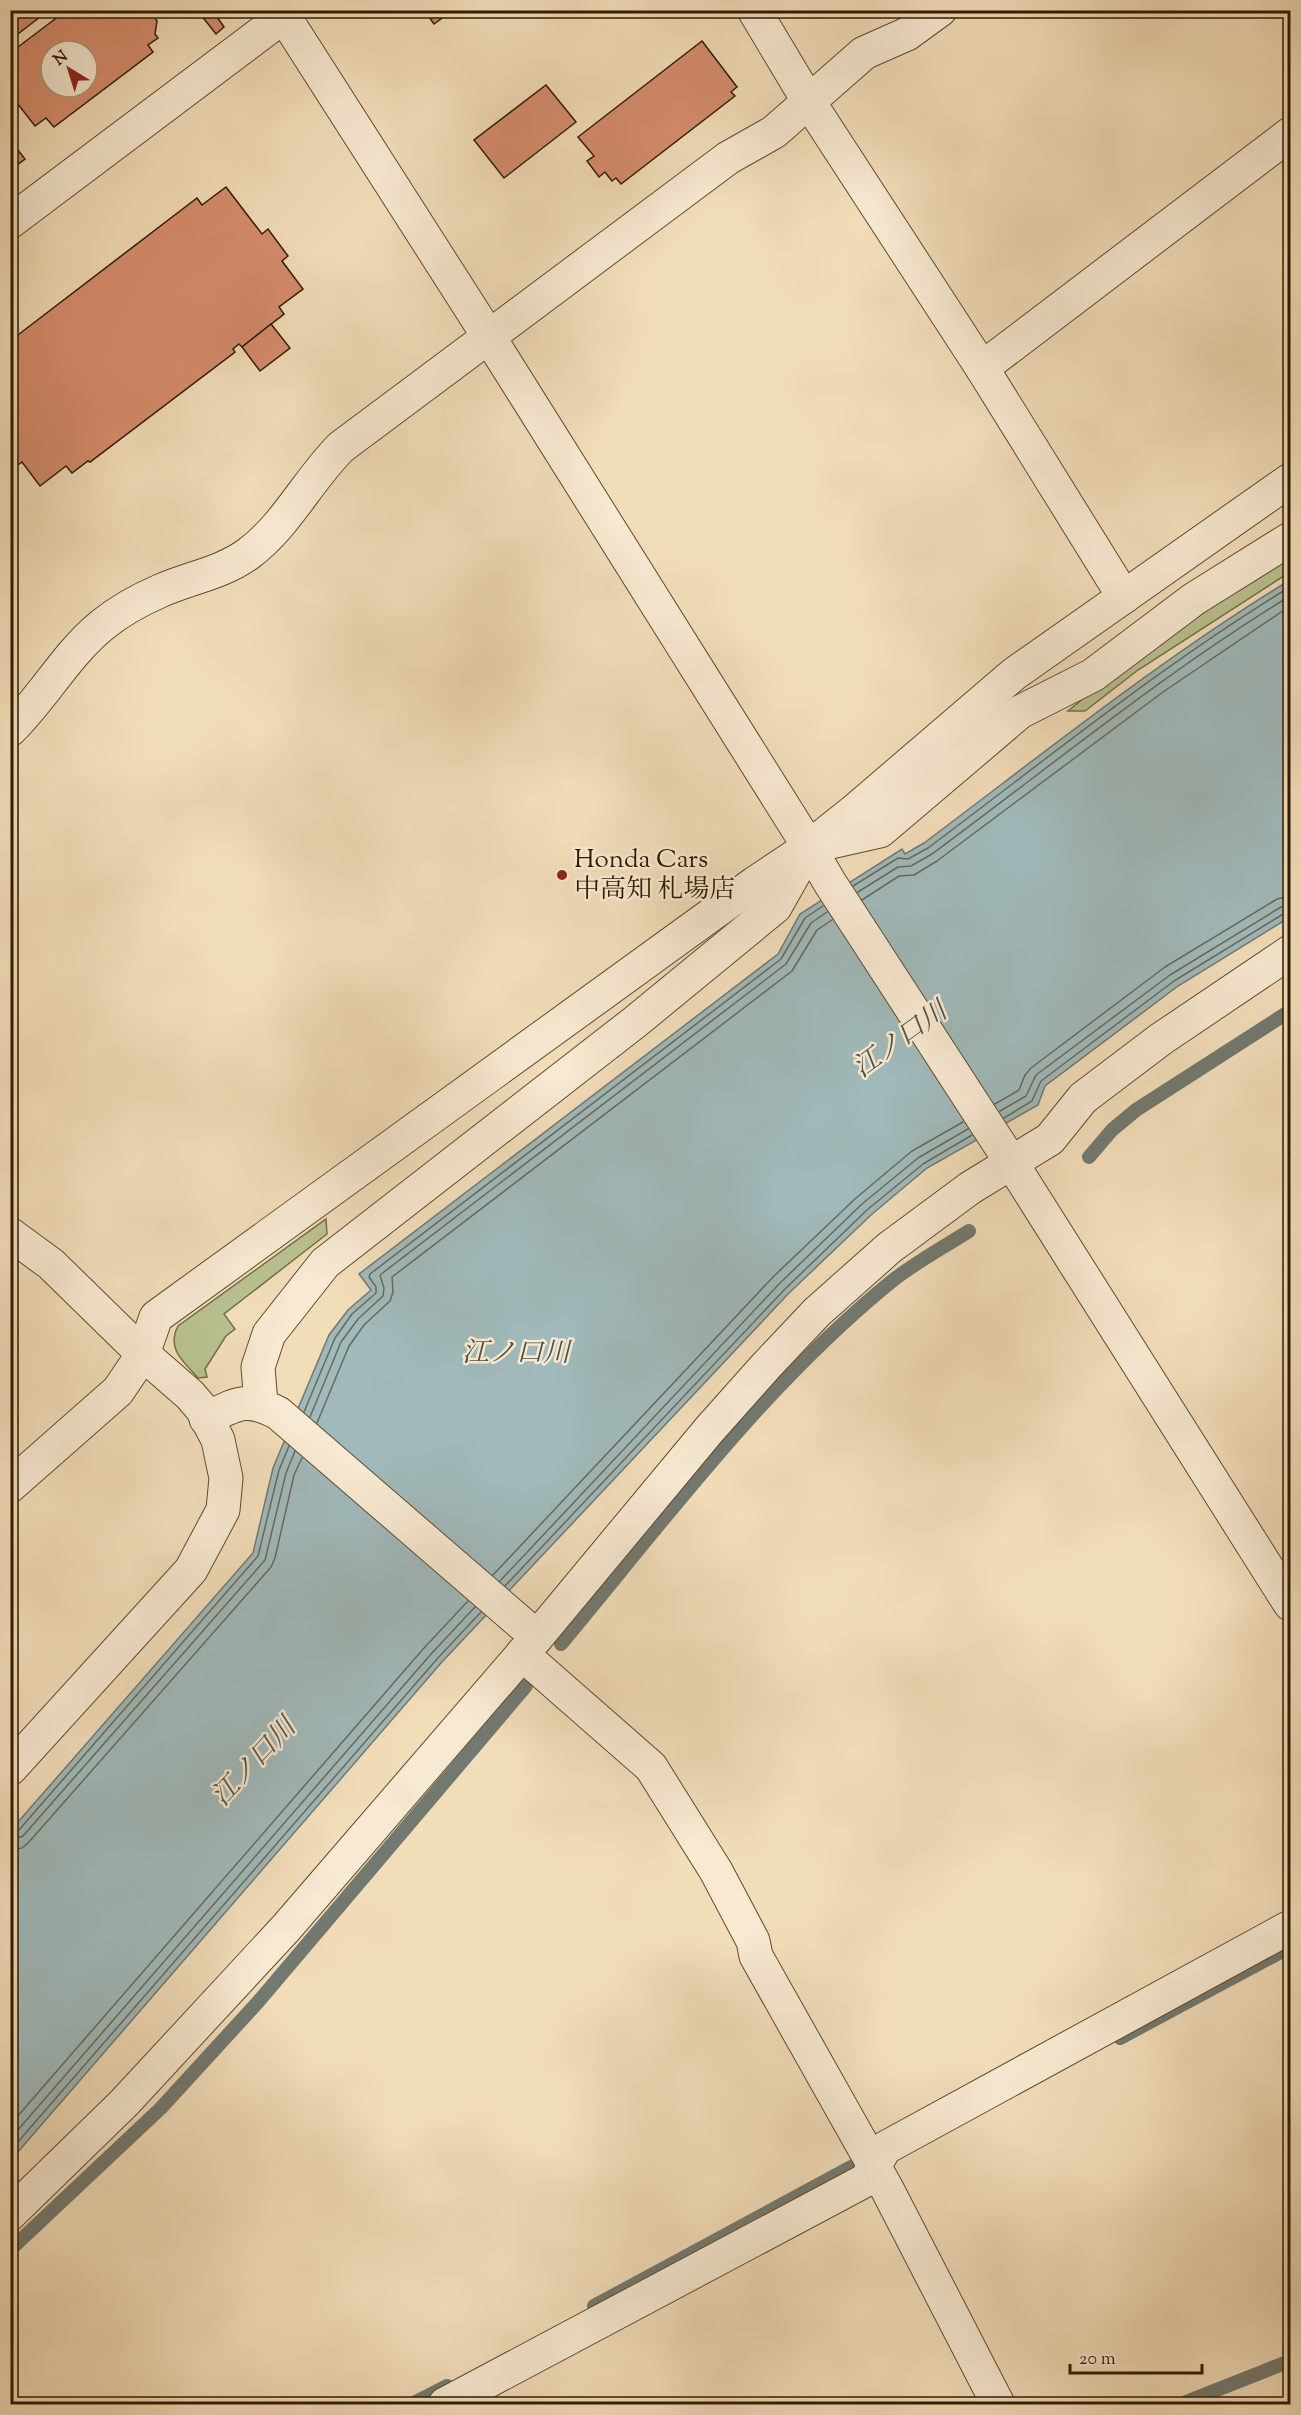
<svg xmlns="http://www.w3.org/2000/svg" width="1301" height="2415" viewBox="0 0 1301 2415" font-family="'Sorts Mill Goudy','Noto Serif JP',serif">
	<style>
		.green { fill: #b9c190; stroke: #746e48; stroke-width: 1.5 }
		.water { fill: #a0b9ba; stroke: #727970; stroke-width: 1.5 }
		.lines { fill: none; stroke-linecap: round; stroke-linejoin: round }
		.shore { stroke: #676a5d; stroke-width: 1.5 }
		.stream { stroke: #727970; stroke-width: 14 }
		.building { fill: #d68d6d; stroke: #2e1a00; stroke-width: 1.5; fill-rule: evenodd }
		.minor-casing { stroke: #5f4b2e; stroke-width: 35 }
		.minor { stroke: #f7e9d2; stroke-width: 33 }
		.poi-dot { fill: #8f2418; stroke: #f7e9d2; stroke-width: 2 }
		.labels { text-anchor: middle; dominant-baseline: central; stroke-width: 5; stroke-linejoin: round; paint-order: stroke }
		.poi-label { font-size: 26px; fill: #2e1a00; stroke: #f7e9d2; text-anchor: start }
		.water-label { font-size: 27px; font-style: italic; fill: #565241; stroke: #f7e9d2 }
	</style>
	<rect width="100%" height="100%" fill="#f2ddb9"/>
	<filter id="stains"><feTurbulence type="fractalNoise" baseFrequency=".00333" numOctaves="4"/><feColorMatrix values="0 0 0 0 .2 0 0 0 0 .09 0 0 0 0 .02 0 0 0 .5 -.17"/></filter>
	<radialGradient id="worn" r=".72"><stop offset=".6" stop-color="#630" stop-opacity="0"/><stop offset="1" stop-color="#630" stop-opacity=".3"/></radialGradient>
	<g class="green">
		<path d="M1290 553V572L1138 670 1085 711H1068L1140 652Z"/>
		<path d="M326 1219 327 1234 224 1314 235 1329 226 1336 205 1369 207 1377 198 1378C184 1362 166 1349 178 1326Z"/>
	</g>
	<path class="water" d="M1290 580V917L1178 986 1045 1086 1038 1105 927 1168 871 1215 789 1293 441 1663 11 2160V1830L253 1553 273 1468 329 1335 348 1310 371 1290 359 1274 778 954 800 914 902 849 905 854 924 843C1044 753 1162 658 1290 580Z"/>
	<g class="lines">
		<g class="shore">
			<path d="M853 886 898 858 908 859 928 848C1047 759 1163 664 1290 587"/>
			<path d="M858 892 898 867 911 866 932 854C1050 767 1165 672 1290 596"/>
			<path d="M862 900 899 876 914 875 937 861 1163 692 1290 606"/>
			<path d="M995 1104 1019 1090 1025 1075 1031 1068 1165 967 1277 899 1290 896"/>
			<path d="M1000 1111 1026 1096 1036 1075 1170 975 1281 907 1290 905"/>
			<path d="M1004 1118 1032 1101 1041 1081 1174 981 1285 913 1290 912"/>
			<path d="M304 1412 335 1338 352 1314 376 1293V1287L369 1277 370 1274 781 959 805 918 823 906"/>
			<path d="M310 1417 341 1342 358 1319 383 1296 384 1288 380 1275 786 964 811 923 827 912"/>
			<path d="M317 1423 349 1346 364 1325 390 1301 393 1292 392 1277 792 971 817 930 832 920"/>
			<path d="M493 1575 773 1277 856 1198 912 1151 963 1122"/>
			<path d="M500 1581 780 1283 862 1204 918 1158 968 1129"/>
			<path d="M505 1586 785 1289 867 1210 923 1164 972 1135"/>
			<path d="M10 1833 18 1831 258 1556 279 1470 289 1446"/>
			<path d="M10 1841 23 1836 265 1560 286 1473 295 1451"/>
			<path d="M10 1850 22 1848 29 1842 271 1567 275 1558 294 1475 302 1458"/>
			<path d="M10 2125 424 1648 468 1601"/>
			<path d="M10 2139 431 1654 475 1607"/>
			<path d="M10 2151 437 1659 481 1612"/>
		</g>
		<g class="stream">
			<path d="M1089 1157 1112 1130 1136 1110 1290 1011"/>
			<path d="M561 1644C666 1518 765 1384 892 1281 916 1262 944 1247 969 1231"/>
			<path d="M1120 2038 1290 1947"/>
			<path d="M10 2250 161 2108 258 2002 526 1686"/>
			<path d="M594 2306 855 2165"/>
			<path d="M412 2404 447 2386"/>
			<path d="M1181 2404 1290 2361"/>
		</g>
	</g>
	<g class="building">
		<path d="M10 10H49L14 37 10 33Z"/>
		<path d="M67 10H149L157 21 155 34 158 38 148 45 153 52 54 127 46 118 35 126 10 94V53ZM51 51H87V87H51Z"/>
		<path d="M206 10H212L224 27 216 34 201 15Z"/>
		<path d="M424 10H453L434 24Z"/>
		<path d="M702 41 737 87 731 92 735 96 621 184 616 178 612 181 605 172 599 177 587 161 594 156 578 137Z"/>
		<path d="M546 85 576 122 504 178 474 140Z"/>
		<path d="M10 140 25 159 10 170Z"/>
		<path d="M226 187 262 234 268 229 288 256 282 261 303 289 279 307 284 314 242 347 239 344 233 349 235 352 90 462 88 461 72 473 66 466 40 486 22 462 15 467 10 461V341L197 198 202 205Z"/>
		<path d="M271 324 290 348 260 371 242 347Z"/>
	</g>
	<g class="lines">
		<defs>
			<g id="minor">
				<path d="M280 10 489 337 809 847 830 883 1011 1162 1290 1604"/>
				<path d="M754 10 809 102 982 368 1124 597"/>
				<path d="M10 222 284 16"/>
				<path d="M982 368 1290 134"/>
				<path d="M10 730C43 698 65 656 101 626 118 612 139 600 160 591 189 578 222 573 248 554 287 525 307 481 341 447L728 158 774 132 864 53 907 34 940 10"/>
				<path d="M10 1234 51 1264 143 1354 190 1395 202 1409 218 1440 226 1478 223 1510 191 1570 10 1769"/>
				<path d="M261 1404 258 1367 269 1334 325 1263 635 1022 775 907 809 847 880 831 1020 712 1093 675 1194 599 1290 539"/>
				<path d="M206 1419C236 1404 246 1396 278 1413L537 1637"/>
				<path d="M10 1486 118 1391 143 1354 156 1317 755 883 809 847 853 812 1014 674 1290 480"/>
				<path d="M522 1654 651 1767 716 1871 753 1941 756 1956 886 2187 998 2404"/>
				<path d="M10 2214 124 2103 286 1928 537 1637 709 1430 766 1366 817 1312 889 1248 970 1188 1050 1139 1083 1098 1161 1039 1290 952"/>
				<path d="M445 2404 866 2180 885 2148 1290 1927"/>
			</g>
		</defs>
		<use href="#minor" class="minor-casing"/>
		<use href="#minor" class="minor"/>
	</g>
	<circle class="poi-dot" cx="562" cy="875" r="6"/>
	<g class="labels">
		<g class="poi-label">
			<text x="574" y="860">Honda Cars<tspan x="574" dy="30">中高知 札場店</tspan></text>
		</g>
		<g class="water-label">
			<text transform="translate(901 1041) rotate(-36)">江ノ口川</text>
			<text x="516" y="1354">江ノ口川</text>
			<text transform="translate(255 1763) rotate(-47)">江ノ口川</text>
		</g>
	</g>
	<rect width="1301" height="2415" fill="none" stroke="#f2ddb9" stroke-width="36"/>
	<rect x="12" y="12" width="1277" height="2391" fill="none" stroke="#2e1a00" stroke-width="3"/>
	<rect x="18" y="18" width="1265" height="2379" fill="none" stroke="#2e1a00" stroke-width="1.5"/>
	<g transform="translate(69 69) rotate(322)"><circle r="28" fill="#f7e9d2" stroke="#a7967e" stroke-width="1.5"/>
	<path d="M0-4.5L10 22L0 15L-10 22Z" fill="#8f2418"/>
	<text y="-9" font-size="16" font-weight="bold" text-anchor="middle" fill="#2e1a00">N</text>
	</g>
	<path d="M1070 2364v9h132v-9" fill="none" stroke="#2e1a00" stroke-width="3"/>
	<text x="1079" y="2364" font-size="18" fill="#2e1a00" stroke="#f7e9d2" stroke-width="4.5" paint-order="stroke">20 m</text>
	<rect width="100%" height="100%" filter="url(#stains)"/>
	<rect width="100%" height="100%" fill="url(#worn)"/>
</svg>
